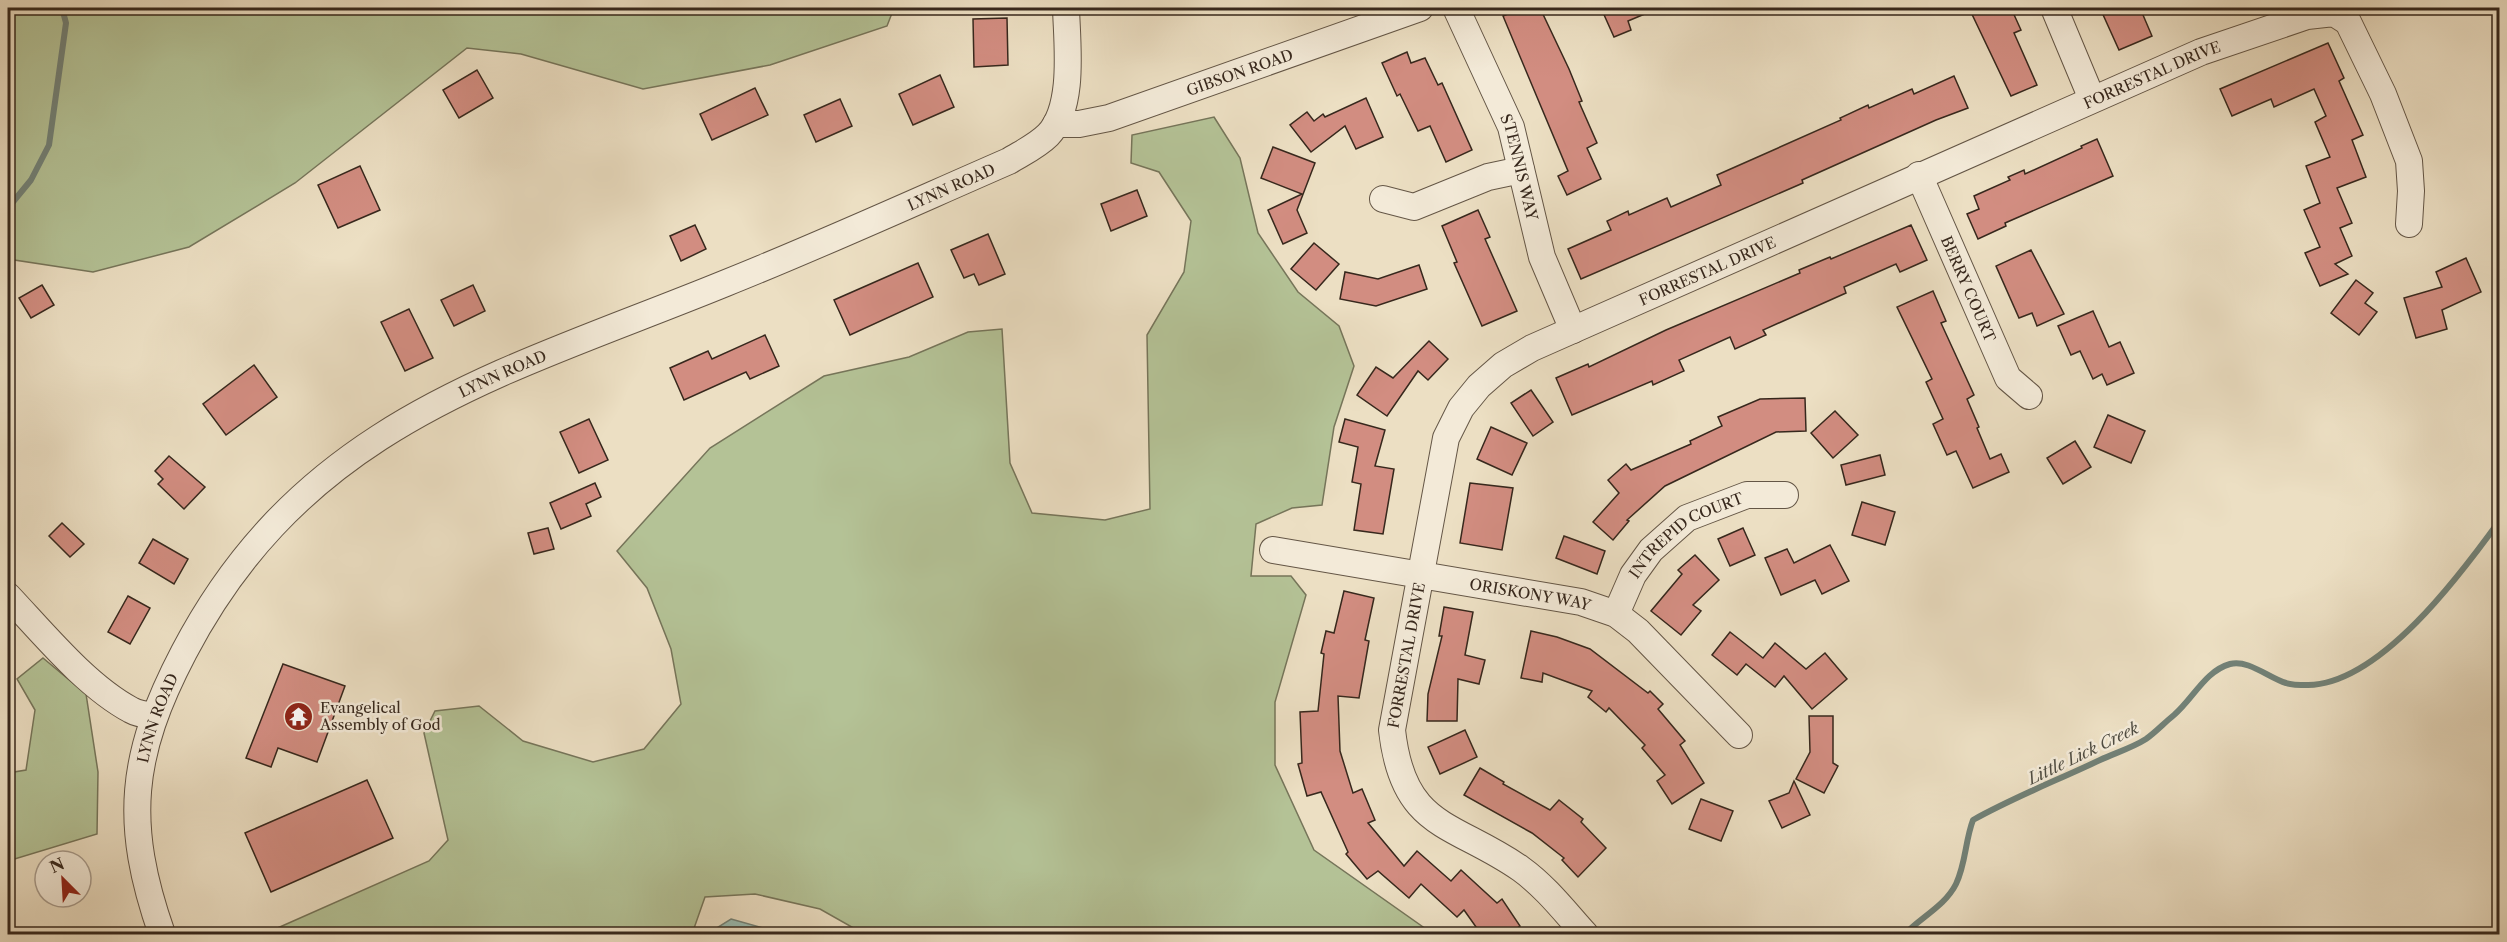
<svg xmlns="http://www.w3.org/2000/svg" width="2507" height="942" viewBox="0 0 2507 942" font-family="'Libre Caslon Text',serif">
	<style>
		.green { fill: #b4c296; stroke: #76755a; stroke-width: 1.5 }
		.water { fill: #99bdb3; stroke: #728177; stroke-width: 1.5 }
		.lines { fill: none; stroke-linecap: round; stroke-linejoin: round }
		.stream { stroke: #728177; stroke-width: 6 }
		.building { fill: #d28d81; stroke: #37281d; stroke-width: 1.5 }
		.minor-casing { stroke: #645646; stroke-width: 28 }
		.minor { stroke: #f3ead8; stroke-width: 26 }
		.labels { text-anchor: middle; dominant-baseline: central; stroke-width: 5; stroke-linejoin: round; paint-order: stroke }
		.street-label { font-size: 15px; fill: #37281d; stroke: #f3ead8 }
		.poi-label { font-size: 15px; fill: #37281d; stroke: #f3ead8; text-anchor: start }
		.water-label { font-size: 16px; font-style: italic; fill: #504d42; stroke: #f3ead8 }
	</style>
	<rect width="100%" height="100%" fill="#ecdfc3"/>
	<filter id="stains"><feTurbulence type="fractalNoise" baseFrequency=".00333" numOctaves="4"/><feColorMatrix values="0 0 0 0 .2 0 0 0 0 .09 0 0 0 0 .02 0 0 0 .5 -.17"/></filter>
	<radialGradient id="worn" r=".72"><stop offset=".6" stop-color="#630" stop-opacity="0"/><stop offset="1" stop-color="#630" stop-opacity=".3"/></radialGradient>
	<g class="green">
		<path d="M8 8H894L887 26 770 65 643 89 521 54 467 48 295 183 189 247 93 272 8 259Z"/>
		<path d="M1214 117 1240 158 1258 233 1298 292 1339 326 1354 366 1334 427 1322 505 1292 508 1256 524 1251 576H1291L1306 595 1275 702V765L1314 850 1433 934H864L820 909 755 894 705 897 692 934H274L273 930 429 861 448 840 424 733 435 711 479 706 523 741 593 762 644 749 681 704 671 649 647 588 617 551 710 448 824 376 909 357 968 332 1002 329 1010 463 1032 513 1105 520 1150 509 1147 335 1184 272 1191 221 1159 172 1131 163 1132 135Z"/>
		<path d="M43 658 86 694 98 772 97 834 8 861V773L26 770 35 710 17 679Z"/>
	</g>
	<path class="water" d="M731 919 785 934H707Z"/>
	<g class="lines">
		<g class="stream">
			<path d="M8 208 31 180 49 145 66 23 62 8"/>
			<path d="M1905 934C1921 917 1945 906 1956 884 1966 863 1965 841 1973 820 2014 797 2058 780 2100 760 2115 753 2132 748 2146 739 2156 732 2164 723 2174 715 2193 699 2205 671 2230 664 2248 659 2269 678 2286 683 2292 685 2301 685 2308 685 2380 684 2461 574 2500 520"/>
		</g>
	</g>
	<g class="building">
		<path d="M1523 8H1540L1569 69 1582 101 1579 102 1597 143 1587 148 1601 179 1567 195 1558 176 1568 171 1503 16Z"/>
		<path d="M1601 8H1659L1628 21 1631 30 1614 37Z"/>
		<path d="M1969 8H2011L2021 30 2014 33 2037 85 2011 96Z"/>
		<path d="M2100 8H2140L2152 36 2119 50Z"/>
		<path d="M1007 18 1008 65 974 67 973 19Z"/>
		<path d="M2328 43 2344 78 2339 81 2363 135 2352 140 2366 177 2337 188 2352 223 2340 228 2352 256 2335 264 2348 274 2320 286 2305 253 2320 247 2304 210 2320 203 2306 166 2330 157 2315 122 2326 116 2314 89 2274 107 2271 99 2232 116 2220 89Z"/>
		<path d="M1407 52 1411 63 1425 58 1438 85 1442 83 1472 150 1446 162 1430 126 1418 131 1400 94 1397 96 1382 63Z"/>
		<path d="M477 70 493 98 459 118 443 90Z"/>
		<path d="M940 75 954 107 913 125 899 94Z"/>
		<path d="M1954 76 1968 108 1936 120 1802 180 1803 183 1581 279 1568 249 1611 230 1607 221 1628 211 1629 215 1667 198 1671 207 1721 185 1717 175 1841 120 1840 118 1868 105 1869 108 1912 89 1914 94Z"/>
		<path d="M755 88 768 115 712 140 700 114Z"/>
		<path d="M1366 98 1383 137 1356 149 1345 126 1311 152 1290 125 1307 112 1314 121 1323 114 1325 117Z"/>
		<path d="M840 99 852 126 816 142 804 115Z"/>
		<path d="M2097 139 2113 176 2005 223 2006 226 1978 239 1967 214 1979 209 1974 196 2010 180 2008 177 2024 170 2025 174 2082 148 2081 146Z"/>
		<path d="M1273 147 1315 163 1297 210 1307 233 1283 244 1268 210 1302 194 1261 178Z"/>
		<path d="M360 166 380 210 338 228 318 185Z"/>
		<path d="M1137 190 1147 216 1111 231 1101 204Z"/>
		<path d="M1478 210 1490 237 1485 239 1517 311 1482 326 1454 263 1457 262 1442 226Z"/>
		<path d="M695 225 706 249 681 261 670 236Z"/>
		<path d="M1911 225 1927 260 1900 272 1896 264 1844 287 1846 293 1763 330 1766 335 1735 349 1730 337 1679 360 1684 371 1653 385 1652 381 1572 415 1556 378 1588 364 1589 367 1666 330 1800 273 1799 270 1830 257 1831 259Z"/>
		<path d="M988 234 1005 274 979 285 974 274 964 278 951 250Z"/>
		<path d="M1314 243 1339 264 1316 290 1291 269Z"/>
		<path d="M2031 250 2064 314 2037 326 2032 313 2019 318 1996 266Z"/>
		<path d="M2466 258 2481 292 2442 310 2447 329 2416 338 2404 298 2442 287 2436 272Z"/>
		<path d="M918 263 933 297 850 335 834 300Z"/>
		<path d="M1419 265 1427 289 1376 306 1340 299 1345 272 1378 279Z"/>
		<path d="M2356 280 2373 293 2365 303 2377 312 2359 335 2331 313Z"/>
		<path d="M42 285 54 305 31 318 19 298Z"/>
		<path d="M473 285 485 311 454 326 441 300Z"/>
		<path d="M1933 291 1946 321 1941 323 1974 395 1967 399 1979 427 1977 428 1990 459 2001 454 2009 472 1973 488 1956 451 1947 455 1933 424 1943 419 1926 382 1932 379 1897 307Z"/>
		<path d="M409 309 433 358 405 371 381 322Z"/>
		<path d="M2093 311 2109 347 2120 342 2134 373 2107 385 2102 374 2093 379 2080 351 2071 355 2058 326Z"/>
		<path d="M765 335 779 366 750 379 746 372 684 400 670 368 708 351 712 359Z"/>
		<path d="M1429 341 1448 359 1428 380 1418 371 1387 416 1357 395 1376 367 1393 378Z"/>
		<path d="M254 365 277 397 226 435 203 404Z"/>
		<path d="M1531 390 1553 422 1533 436 1511 403Z"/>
		<path d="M1805 398 1806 431 1776 432 1665 486 1627 520 1629 521 1613 540 1593 522 1619 493 1608 480 1626 464 1631 470 1691 444 1690 441 1722 426 1718 417 1760 399Z"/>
		<path d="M1835 411 1858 435 1833 458 1811 433Z"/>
		<path d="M2108 415 2145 431 2131 463 2094 447Z"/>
		<path d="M589 419 608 460 579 473 560 432Z"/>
		<path d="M1345 419 1385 430 1375 466 1394 469 1383 534 1354 530 1361 484 1352 482 1358 447 1339 442Z"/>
		<path d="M1491 427 1527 443 1512 475 1477 459Z"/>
		<path d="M2075 441 2091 467 2063 484 2047 458Z"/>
		<path d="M1880 455 1885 475 1846 485 1841 465Z"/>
		<path d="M169 456 205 487 184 509 158 484 163 479 155 471Z"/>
		<path d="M595 483 601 497 586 504 591 516 561 529 550 503Z"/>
		<path d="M1470 483 1513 488 1502 550 1460 543Z"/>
		<path d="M1862 502 1895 512 1885 545 1852 535Z"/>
		<path d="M62 523 84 544 70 557 49 536Z"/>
		<path d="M548 528 554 549 534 554 528 533Z"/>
		<path d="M1743 528 1755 555 1730 566 1718 539Z"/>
		<path d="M1564 536 1605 551 1597 574 1556 558Z"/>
		<path d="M153 539 188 559 174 584 139 563Z"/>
		<path d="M1830 545 1849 581 1822 594 1815 580 1781 595 1765 558 1787 549 1794 563Z"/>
		<path d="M1695 555 1719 580 1693 605 1701 611 1681 635 1651 611 1682 574 1678 570Z"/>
		<path d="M1344 591 1374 598 1365 640 1369 641 1359 698 1338 696 1340 751 1353 793 1362 789 1375 820 1368 823 1404 866 1417 851 1451 881 1461 870 1497 903 1502 899 1520 926 1508 934H1481L1464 910 1457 917 1421 884 1409 898 1378 871 1367 879 1346 854 1348 852 1321 792 1307 796 1298 764 1302 763 1300 712 1318 711 1324 654 1321 653 1326 631 1334 633Z"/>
		<path d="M128 596 150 608 130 644 108 632Z"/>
		<path d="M1444 607 1473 612 1465 655 1485 660 1479 684 1458 679 1457 721H1427L1428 694 1442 636H1439Z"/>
		<path d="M1531 631 1557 637 1590 649 1648 693 1650 691 1663 704 1658 709 1685 741 1680 745 1704 783 1672 804 1657 781 1665 775 1642 748 1645 745 1609 708 1606 712 1588 697 1592 691 1543 673 1542 682 1521 678Z"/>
		<path d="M1730 632 1763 658 1775 643 1806 669 1825 653 1847 679 1812 709 1784 676 1775 687 1746 664 1737 675 1712 655Z"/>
		<path d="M283 664 345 686 317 762 278 748 271 767 246 758Z"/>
		<path d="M1809 716H1833V763L1838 766 1824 793 1796 779 1810 752Z"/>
		<path d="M1465 730 1477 757 1440 774 1428 747Z"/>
		<path d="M1480 768 1504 782 1503 784 1550 810 1559 800 1583 819 1581 822 1606 848 1578 877 1562 860 1564 858 1532 833 1464 795Z"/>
		<path d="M367 780 393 838 271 892 245 833Z"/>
		<path d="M1794 781 1810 815 1782 828 1769 801 1789 793Z"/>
		<path d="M1701 799 1733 811 1721 841 1689 829Z"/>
	</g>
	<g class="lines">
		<defs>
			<g id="minor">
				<path id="s1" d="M1456 8 1511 127 1542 257 1573 330"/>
				<path d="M2054 8 2092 99"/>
				<path id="s2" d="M1056 124H1079L1109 118 1420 8"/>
				<path id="s3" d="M1919 175 2008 378 2029 396"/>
				<path d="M1383 199 1414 207 1488 177 1521 170"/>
				<path id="s4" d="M1273 550 1581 602 1616 614 1638 631 1739 735"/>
				<path d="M8 596C43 633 86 686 131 710 138 714 147 715 154 716"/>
				<path id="s5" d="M1616 614 1633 575 1651 550 1687 518 1747 495H1785"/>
				<path id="s6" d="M162 934C123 823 130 755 184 652 305 421 503 374 726 283 821 245 915 202 1009 161 1022 153 1037 146 1048 135 1075 107 1067 44 1066 8"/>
				<path id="s7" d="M1585 934C1565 912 1546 887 1521 869 1454 822 1403 830 1392 730L1446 438 1461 408 1479 386 1503 365 1532 348 2201 52 2307 16 2334 13 2348 22 2383 94 2409 161 2411 191 2409 224"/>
			</g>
		</defs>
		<use href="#minor" class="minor-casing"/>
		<use href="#minor" class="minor"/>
	</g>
	<defs>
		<symbol id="temple-disc" viewBox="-11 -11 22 22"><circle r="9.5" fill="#8f2418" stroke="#f3ead8"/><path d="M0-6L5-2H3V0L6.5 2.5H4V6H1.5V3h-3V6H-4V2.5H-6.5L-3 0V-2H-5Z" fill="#fff"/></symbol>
	</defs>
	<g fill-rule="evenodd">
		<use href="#temple-disc" x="282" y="700" width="33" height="33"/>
	</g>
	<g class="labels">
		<g class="street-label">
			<text stroke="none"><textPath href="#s2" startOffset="192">GIBSON ROAD</textPath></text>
			<text stroke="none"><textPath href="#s7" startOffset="1395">FORRESTAL DRIVE</textPath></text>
			<text stroke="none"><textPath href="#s1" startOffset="172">STENNIS WAY</textPath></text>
			<text stroke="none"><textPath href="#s6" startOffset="1212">LYNN ROAD</textPath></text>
			<text stroke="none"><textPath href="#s7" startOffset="909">FORRESTAL DRIVE</textPath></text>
			<text stroke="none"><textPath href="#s3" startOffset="124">BERRY COURT</textPath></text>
			<text stroke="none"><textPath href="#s6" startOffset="726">LYNN ROAD</textPath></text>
			<text stroke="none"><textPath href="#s5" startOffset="111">INTREPID COURT</textPath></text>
			<text stroke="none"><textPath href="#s4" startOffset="261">ORISKONY WAY</textPath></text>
			<text stroke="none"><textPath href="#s7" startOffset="369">FORRESTAL DRIVE</textPath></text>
			<text stroke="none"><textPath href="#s6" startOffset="222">LYNN ROAD</textPath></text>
		</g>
		<g class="poi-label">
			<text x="320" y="707">Evangelical<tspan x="320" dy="17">Assembly of God</tspan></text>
		</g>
		<g class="water-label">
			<text transform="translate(2083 753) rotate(-26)">Little Lick Creek</text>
		</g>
	</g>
	<rect width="2507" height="942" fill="none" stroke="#ecdfc3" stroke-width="30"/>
	<rect x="9" y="9" width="2489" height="924" fill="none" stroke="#37281d" stroke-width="3"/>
	<rect x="15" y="15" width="2477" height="912" fill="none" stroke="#37281d" stroke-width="1.5"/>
	<g transform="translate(63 879) rotate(336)"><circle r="28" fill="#f3ead8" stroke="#a89c8d" stroke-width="1.5"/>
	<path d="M0-4.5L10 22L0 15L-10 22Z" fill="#8f2418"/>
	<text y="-9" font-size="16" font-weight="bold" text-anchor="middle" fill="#37281d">N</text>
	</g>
	<rect width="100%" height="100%" filter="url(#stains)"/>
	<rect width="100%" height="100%" fill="url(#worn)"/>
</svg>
